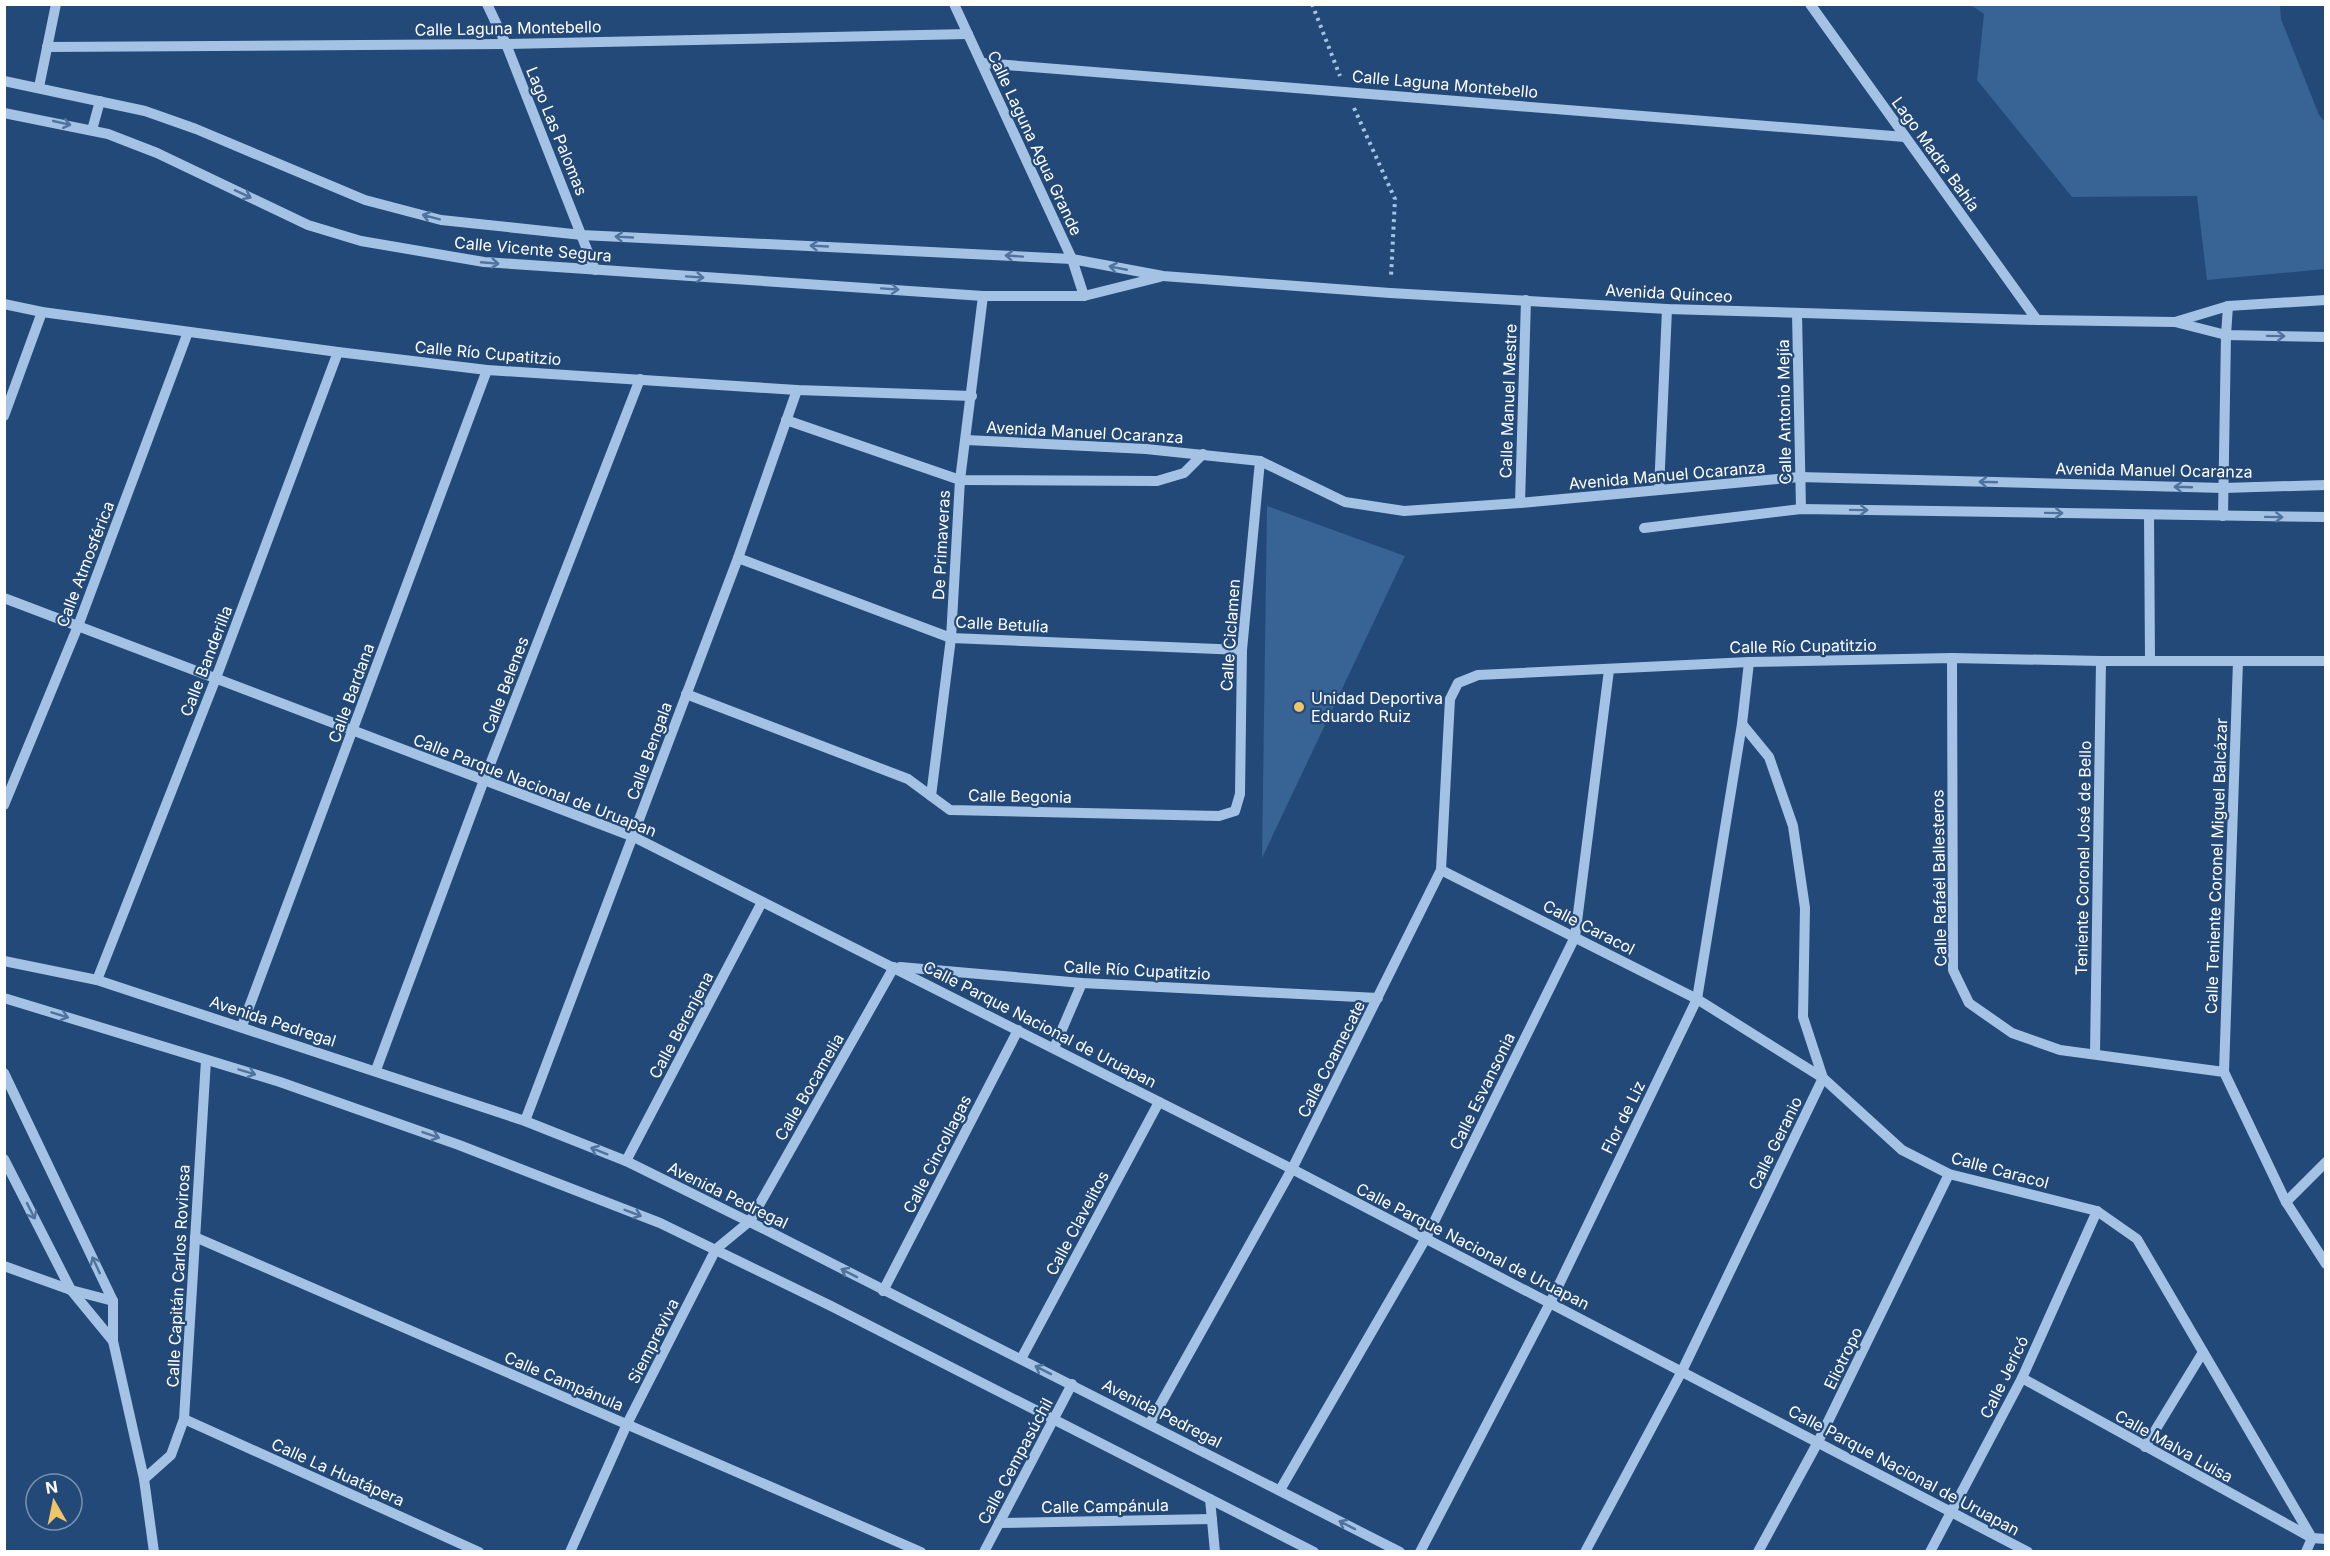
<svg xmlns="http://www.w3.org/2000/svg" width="2330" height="1556" viewBox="0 0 2330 1556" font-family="Inter,sans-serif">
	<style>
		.green { fill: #376395 }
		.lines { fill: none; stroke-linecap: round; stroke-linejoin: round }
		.path { stroke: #a4c2e4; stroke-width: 4; stroke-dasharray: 3 4.5; stroke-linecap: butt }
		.minor { stroke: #a4c2e4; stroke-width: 10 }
		.oneway { stroke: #50739e }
		.poi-dot { fill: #eec668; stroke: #234978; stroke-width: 2 }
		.labels { text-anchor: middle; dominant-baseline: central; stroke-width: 4.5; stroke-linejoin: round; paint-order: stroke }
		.street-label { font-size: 16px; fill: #fff; stroke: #234978 }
		.poi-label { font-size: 16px; fill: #fff; stroke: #234978; text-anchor: start }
	</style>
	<rect width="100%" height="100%" fill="#234978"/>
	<g class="green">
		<path d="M1971 5H2280L2281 19 2319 115 2325 122V269L2207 280 2197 196 2072 197 1977 80 1984 14Z"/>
		<path d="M1267 506 1405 556 1262 858Z"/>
	</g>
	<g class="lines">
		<g class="path">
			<path d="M1312 4 1340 76"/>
			<path d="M1354 108 1395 199 1391 277"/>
		</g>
		<g class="minor">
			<path d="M487 4 506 44 595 270"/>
			<path d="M954 4 1072 259 1084 296"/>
			<path d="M1810 4 2037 320"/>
			<path d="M47 47 506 44 968 34"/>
			<path d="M982 63 1905 137"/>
			<path d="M4 81 145 111 196 129 365 200 441 220 582 235 1072 259 1163 276 1390 293 1667 309 2037 320 2175 322 2226 335 2326 337"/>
			<path d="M39 87 56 4"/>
			<path d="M4 113 108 134 157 153 308 225 361 241 484 262 983 296H1084L1160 277"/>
			<path d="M92 130 100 101"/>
			<path d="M4 304 42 312 338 352 487 370 797 390 972 396"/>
			<path d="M1797 313 1801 509"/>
			<path d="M2175 322 2228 306 2326 300"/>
			<path d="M4 416 42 312"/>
			<path d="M786 420 960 480 1157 481 1184 473 1203 454"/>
			<path d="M966 440 1146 449 1260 461 1345 502 1404 511 1520 503 1799 477 2224 488 2326 485"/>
			<path d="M1659 490 1667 309"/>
			<path d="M1520 503 1526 300"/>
			<path d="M2149 515 2150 661"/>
			<path d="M2223 516 2226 335 2228 306"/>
			<path d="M1644 528 1801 509 2326 517"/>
			<path d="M738 558 951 638 1242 650"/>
			<path d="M4 598 634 837 1292 1169 2028 1552"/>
			<path d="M1952 658 1953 970 1969 1003 2012 1033 2060 1050 2224 1072 2286 1202 2326 1264"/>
			<path d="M686 694 908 779 950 810 1219 816 1235 811 1240 794 1242 650 1260 461"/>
			<path d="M931 796 951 638 960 480 983 296"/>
			<path d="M4 805 78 626 188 332"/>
			<path d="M1441 870 1697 999 1823 1078 1902 1150 1949 1174 2097 1211 2137 1239 2312 1538"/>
			<path d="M4 961 97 980 525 1121 626 1161 762 1228 1400 1552"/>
			<path d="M900 967 1082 983 1378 998"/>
			<path d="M97 980 216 678 338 352"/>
			<path d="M4 998 280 1082 459 1145 660 1223 831 1306 1314 1552"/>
			<path d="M242 1026 487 370"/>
			<path d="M1054 1048 1082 983"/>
			<path d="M2095 1054 2101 661"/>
			<path d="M376 1070 484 780 640 379"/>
			<path d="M2224 1072 2238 661"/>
			<path d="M4 1073 113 1301V1341L144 1479 154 1552"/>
			<path d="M525 1121 738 558 797 390"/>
			<path d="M4 1159 71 1290 113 1341"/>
			<path d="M626 1161 762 902"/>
			<path d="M2286 1202 2326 1162"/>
			<path d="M195 1237 921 1552"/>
			<path d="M4 1266 71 1290 113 1301"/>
			<path d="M883 1291 1018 1030"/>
			<path d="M1021 1359 1159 1102"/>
			<path d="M2022 1378 2312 1538 2326 1539"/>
			<path d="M184 1419 479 1552"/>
			<path d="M1150 1423 1292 1169 1441 870 1450 699 1458 683 1478 675 1749 662 1952 658 2101 661H2326"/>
			<path d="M2145 1447 2203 1352"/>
			<path d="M144 1479 171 1455 184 1419 206 1060"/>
			<path d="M1280 1490 1426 1238 1575 937 1609 670"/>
			<path d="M1210 1499 1215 1552"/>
			<path d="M999 1523 1212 1519"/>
			<path d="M570 1552 627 1424 716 1249 750 1221 894 967"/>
			<path d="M984 1552 1072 1384"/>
			<path d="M1420 1552 1550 1303 1697 999 1742 724 1749 662"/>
			<path d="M1585 1552 1682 1371 1823 1078 1803 1017 1805 908 1793 826 1769 757 1742 724"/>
			<path d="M1758 1552 1818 1442 1949 1174"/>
			<path d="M1930 1552 2022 1378 2097 1211"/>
			<path d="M2306 1552 2312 1538"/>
		</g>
	</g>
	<defs><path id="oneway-shaft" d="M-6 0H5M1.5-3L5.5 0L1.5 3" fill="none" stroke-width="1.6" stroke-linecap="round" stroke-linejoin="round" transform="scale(1.5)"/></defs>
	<g class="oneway">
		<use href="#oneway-shaft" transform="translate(62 123) rotate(13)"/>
		<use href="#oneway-shaft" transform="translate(243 194) rotate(25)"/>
		<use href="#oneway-shaft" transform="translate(431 217) rotate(-165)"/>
		<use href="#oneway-shaft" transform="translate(624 237) rotate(-177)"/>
		<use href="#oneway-shaft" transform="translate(819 246) rotate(-177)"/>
		<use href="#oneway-shaft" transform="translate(1014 256) rotate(-176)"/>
		<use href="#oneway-shaft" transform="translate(490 263) rotate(5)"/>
		<use href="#oneway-shaft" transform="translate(1118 268) rotate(-169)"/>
		<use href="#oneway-shaft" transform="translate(695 277) rotate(4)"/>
		<use href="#oneway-shaft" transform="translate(890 289) rotate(4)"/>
		<use href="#oneway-shaft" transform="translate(2276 336) rotate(1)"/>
		<use href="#oneway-shaft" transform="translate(1988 482) rotate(-178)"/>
		<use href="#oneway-shaft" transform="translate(2183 487) rotate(-178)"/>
		<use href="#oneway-shaft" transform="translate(1859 510) rotate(1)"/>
		<use href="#oneway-shaft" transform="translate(2054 513) rotate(1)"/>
		<use href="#oneway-shaft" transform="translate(2274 517) rotate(1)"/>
		<use href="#oneway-shaft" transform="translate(60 1015) rotate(17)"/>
		<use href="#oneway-shaft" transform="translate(247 1072) rotate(17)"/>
		<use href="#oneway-shaft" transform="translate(431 1135) rotate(19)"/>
		<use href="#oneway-shaft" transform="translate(599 1151) rotate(-158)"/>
		<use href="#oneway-shaft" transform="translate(31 1211) rotate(63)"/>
		<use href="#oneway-shaft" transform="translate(633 1213) rotate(21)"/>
		<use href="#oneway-shaft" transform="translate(96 1265) rotate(-115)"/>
		<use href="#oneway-shaft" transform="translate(849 1273) rotate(-153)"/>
		<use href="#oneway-shaft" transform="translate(1043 1370) rotate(-153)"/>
		<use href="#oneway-shaft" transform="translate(1347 1525) rotate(-153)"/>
	</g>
	<circle class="poi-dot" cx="1299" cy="707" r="6"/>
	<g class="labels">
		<g class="street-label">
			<text transform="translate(508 28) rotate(-1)">Calle Laguna Montebello</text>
			<text transform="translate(1445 84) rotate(5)">Calle Laguna Montebello</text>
			<text transform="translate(557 131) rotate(68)">Lago Las Palomas</text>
			<text transform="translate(1035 143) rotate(65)">Calle Laguna Agua Grande</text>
			<text transform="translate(1936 154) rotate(54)">Lago Madre Bahía</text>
			<text transform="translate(533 249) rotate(5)">Calle Vicente Segura</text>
			<text transform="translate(1669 293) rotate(3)">Avenida Quinceo</text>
			<text transform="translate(488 353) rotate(5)">Calle Río Cupatitzio</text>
			<text transform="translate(1508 401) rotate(-88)">Calle Manuel Mestre</text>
			<text transform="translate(1784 412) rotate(-91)">Calle Antonio Mejía</text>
			<text transform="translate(1085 432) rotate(3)">Avenida Manuel Ocaranza</text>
			<text transform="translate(2154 470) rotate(1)">Avenida Manuel Ocaranza</text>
			<text transform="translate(1667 475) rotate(-5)">Avenida Manuel Ocaranza</text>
			<text transform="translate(941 545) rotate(-87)">De Primaveras</text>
			<text transform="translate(85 564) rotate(-69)">Calle Atmosférica</text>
			<text transform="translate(1002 624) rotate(3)">Calle Betulia</text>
			<text transform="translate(1230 635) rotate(-86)">Calle Ciclamen</text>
			<text transform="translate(1803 646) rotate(-1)">Calle Río Cupatitzio</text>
			<text transform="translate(206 661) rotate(-69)">Calle Banderilla</text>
			<text transform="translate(505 685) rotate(-69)">Calle Belenes</text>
			<text transform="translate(351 693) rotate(-70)">Calle Bardana</text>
			<text transform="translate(649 751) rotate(-70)">Calle Bengala</text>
			<text transform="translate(535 785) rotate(21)">Calle Parque Nacional de Uruapan</text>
			<text transform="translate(1020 796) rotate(1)">Calle Begonia</text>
			<text transform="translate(2083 858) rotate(-89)">Teniente Coronel José de Bello</text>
			<text transform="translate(2216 866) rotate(-88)">Calle Teniente Coronel Miguel Balcázar</text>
			<text transform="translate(1939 878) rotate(-91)">Calle Rafaél Ballesteros</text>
			<text transform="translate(1589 927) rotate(27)">Calle Caracol</text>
			<text transform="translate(1137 970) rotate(3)">Calle Río Cupatitzio</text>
			<text transform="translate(273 1021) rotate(18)">Avenida Pedregal</text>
			<text transform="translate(1040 1024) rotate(27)">Calle Parque Nacional de Uruapan</text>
			<text transform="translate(681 1025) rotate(-62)">Calle Berenjena</text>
			<text transform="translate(1331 1059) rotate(-63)">Calle Coamecate</text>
			<text transform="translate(809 1087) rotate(-60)">Calle Bocamelia</text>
			<text transform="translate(1482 1091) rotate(-64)">Calle Esvansonia</text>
			<text transform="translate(1623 1117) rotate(-64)">Flor de Liz</text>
			<text transform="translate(1775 1143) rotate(-64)">Calle Geranio</text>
			<text transform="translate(937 1154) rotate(-63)">Calle Cincollagas</text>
			<text transform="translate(2000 1170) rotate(15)">Calle Caracol</text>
			<text transform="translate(728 1195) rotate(26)">Avenida Pedregal</text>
			<text transform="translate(1077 1223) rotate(-62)">Calle Clavelitos</text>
			<text transform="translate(1473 1246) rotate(27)">Calle Parque Nacional de Uruapan</text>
			<text transform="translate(178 1276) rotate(-87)">Calle Capitán Carlos Rovirosa</text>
			<text transform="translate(653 1341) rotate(-63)">Siempreviva</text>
			<text transform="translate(1843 1358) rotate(-64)">Eliotropo</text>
			<text transform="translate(2004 1377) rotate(-64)">Calle Jericó</text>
			<text transform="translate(564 1381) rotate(23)">Calle Campánula</text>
			<text transform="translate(1162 1413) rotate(27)">Avenida Pedregal</text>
			<text transform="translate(2174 1446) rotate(29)">Calle Malva Luisa</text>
			<text transform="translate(1015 1461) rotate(-62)">Calle Cempasúchil</text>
			<text transform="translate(1904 1470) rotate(28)">Calle Parque Nacional de Uruapan</text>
			<text transform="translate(338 1472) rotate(24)">Calle La Huatápera</text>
			<text transform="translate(1105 1506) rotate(-1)">Calle Campánula</text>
		</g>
		<g class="poi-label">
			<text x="1311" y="698">Unidad Deportiva<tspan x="1311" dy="18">Eduardo Ruiz</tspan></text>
		</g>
	</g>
	<rect width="2330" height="1556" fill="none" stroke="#ffffff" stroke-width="12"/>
	<g transform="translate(54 1502) rotate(351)"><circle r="28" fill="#234978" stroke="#7b92ae" stroke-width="1.5"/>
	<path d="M0-4.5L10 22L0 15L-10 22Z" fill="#eec668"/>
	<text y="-9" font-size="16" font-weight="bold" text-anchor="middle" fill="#ffffff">N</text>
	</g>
</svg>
